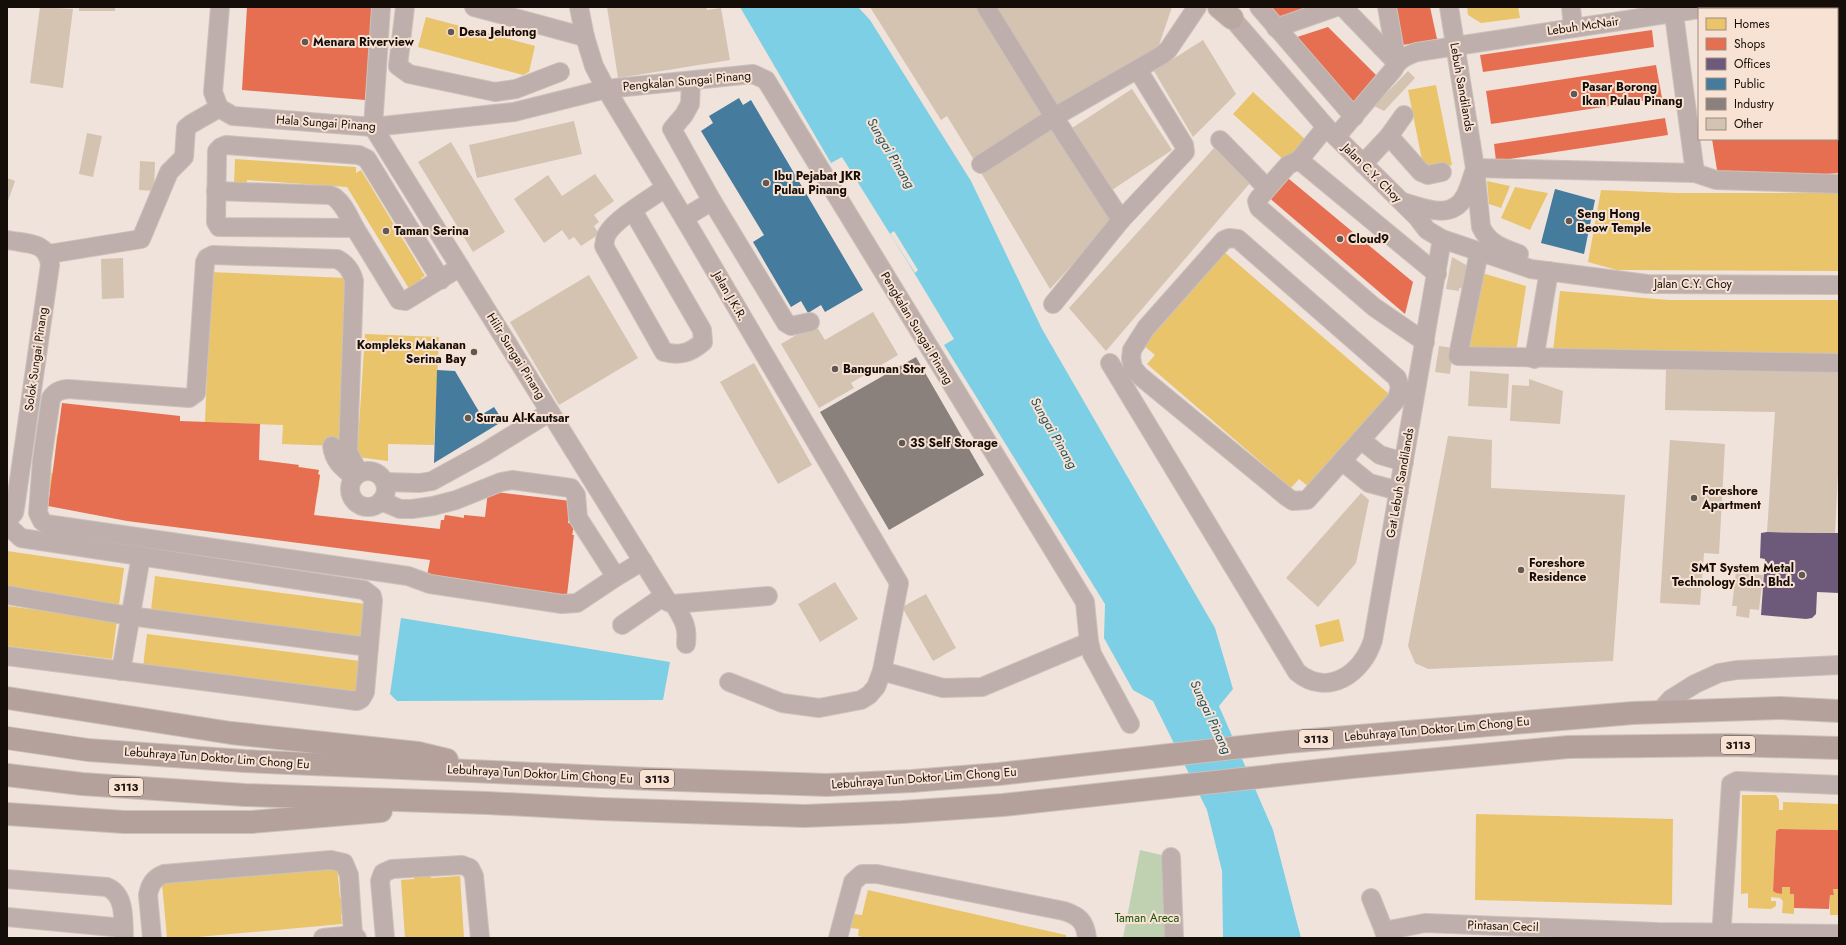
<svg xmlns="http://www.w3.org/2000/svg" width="1846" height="945" viewBox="0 0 1846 945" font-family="Jost,sans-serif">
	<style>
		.green { fill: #c0d1b2 }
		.water { fill: #7ccfe4 }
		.pier { fill: #f0e3db }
		.homes { fill: #e9c46a }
		.shops { fill: #e76f51 }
		.offices { fill: #6d597a }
		.public { fill: #457b9d }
		.industry { fill: #8a817c }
		.building { fill: #d4c3b1 }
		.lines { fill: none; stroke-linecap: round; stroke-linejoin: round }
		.minor-casing { stroke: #cbc2bb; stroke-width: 20 }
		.major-casing { stroke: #cbc2bb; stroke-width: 24 }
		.highway-casing { stroke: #cbc2bb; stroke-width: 24 }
		.minor { stroke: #beafac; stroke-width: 18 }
		.major { stroke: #b9a7a2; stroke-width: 22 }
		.highway { stroke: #b4a19c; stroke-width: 22 }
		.poi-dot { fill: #615852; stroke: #f8e2d3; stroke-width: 1.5 }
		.labels { text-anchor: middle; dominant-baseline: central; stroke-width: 4; stroke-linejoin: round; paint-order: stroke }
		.shield { fill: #f8e2d3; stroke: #584d45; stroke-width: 1 }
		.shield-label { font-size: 11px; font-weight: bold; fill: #140d08 }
		.street-label { font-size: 12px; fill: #140d08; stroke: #f8e2d3 }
		.poi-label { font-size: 12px; font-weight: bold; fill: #140d08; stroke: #f8e2d3; text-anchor: start }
		.park-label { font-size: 12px; fill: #19540d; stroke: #f8e2d3 }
		.water-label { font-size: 13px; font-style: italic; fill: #1f5260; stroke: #f8e2d3 }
	</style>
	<rect width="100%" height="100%" fill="#f0e3db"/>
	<path class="green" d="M1140 850 1166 856 1167 938H1123Z"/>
	<g class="water">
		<path d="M740 7H858L870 20 971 181 1042 329 1215 628 1233 689 1219 706 1273 830 1301 938H1223L1222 871 1207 810 1153 701 1133 690 1104 638 1105 604 944 345 954 339 910 266 842 157 831 163Z"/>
		<path d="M401 618 670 662 663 700 397 701 390 694Z"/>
	</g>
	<path class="pier" d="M894 231 918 270 915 273 890 234Z"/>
	<g class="homes">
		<path d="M252 7 327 9V7H351L346 11 361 12 360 38 345 37 344 50 323 48 322 72 280 69 281 46 265 45 266 31 251 30Z"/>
		<path d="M1467 7H1518L1520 18 1481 23 1468 15Z"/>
		<path d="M426 17 535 46 529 72 523 75 418 47Z"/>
		<path d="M1436 85 1452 165 1424 170 1408 90Z"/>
		<path d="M1253 92 1306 140 1286 162 1233 114Z"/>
		<path d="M235 159 356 167V173L361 170 425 276 421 278 424 284 411 292 347 187 247 180V185L234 184Z"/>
		<path d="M1487 181 1510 186 1501 208 1489 204Z"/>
		<path d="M1515 187 1548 193 1530 230 1501 218Z"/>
		<path d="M1601 190 1677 193H1839V271L1617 270 1588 262Z"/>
		<path d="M1223 251 1389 394 1309 487 1299 479 1291 488 1147 364 1155 355 1143 345Z"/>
		<path d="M211 272 346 278 339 446 282 444 283 425 205 422Z"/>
		<path d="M1482 273 1526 286 1516 353H1466Z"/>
		<path d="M1560 291 1669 300H1839V357L1553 351Z"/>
		<path d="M365 334 439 337 434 445 388 444V461L357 457Z"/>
		<path d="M57 434 95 439 91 465H94L95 457 100 458 99 467H102L105 441 143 447 140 468H136L135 472 142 473 145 448 165 451V453H167L165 474 149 472V474L162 475 161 483 147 481V483L163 486 161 503H159L158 505 138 503 141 480 134 478 133 483 137 484 134 504 100 499 103 479 89 477 86 498 49 492 51 473 58 474 59 467 54 466 55 460 59 461 61 454 55 453Z"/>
		<path d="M211 453 250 458 246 484H248L249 476 255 477 254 486H255L259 460 299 465 294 488H289V492L296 493 300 467 319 470 318 474 320 475 318 493 303 491V494L315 496V502L301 500V505L315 507 313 523H309V526L293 523 296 500 288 499V503H291L289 525 253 520 255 501 244 499 241 519 204 514 207 494 213 495 214 488 202 487 199 511 183 509 184 506H181L184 489 199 491V486L187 484V479L200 481V476L185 474 187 459H191V455L207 457 204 482 214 483 215 477 207 476Z"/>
		<path d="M445 515 461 517 457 542 468 544 469 538 461 537 464 515 504 520 500 545 503 537 509 538 508 547H509L513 521 553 525 548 549 543 548V552L550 554 554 528 573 530 572 553 557 552 556 555 569 557V563L555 561 554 566 570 568 568 584H565V587L547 584 550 561 542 560V563L545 564 543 586 507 581 509 561 498 560 495 580 458 575 461 555 467 556 468 549 456 547 453 572 437 570V567L435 566 437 549 452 552 453 547 441 545V540L454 542V537L439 535 441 520H444Z"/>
		<path d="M7 551 124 568 119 605 7 588Z"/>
		<path d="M155 576 365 604 361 639 151 610Z"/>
		<path d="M7 606 117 620 112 659 7 646Z"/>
		<path d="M1339 619 1344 641 1320 647 1315 625Z"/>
		<path d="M147 634 360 661 356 694 143 667Z"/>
		<path d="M1742 795H1776L1779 800V810H1783V802L1839 804V830L1779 829 1776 831 1773 891 1776 893 1782 894V887H1790V894H1794V914L1782 913 1783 901 1780 898 1771 897V901H1776V906L1771 909 1748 908V893L1741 894Z"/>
		<path d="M1476 814 1673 819 1672 905 1475 900Z"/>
		<path d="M337 867 340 898H345L347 913 341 914 342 924 186 938H167L162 883Z"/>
		<path d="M430 870 431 878 460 876 464 938H405L401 880 414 879 413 871Z"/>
		<path d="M1833 889H1839V915H1830V895H1834Z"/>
		<path d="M868 890 1066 935V938H866L858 936 859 929 851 928 854 914 862 915Z"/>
	</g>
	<g class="shops">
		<path d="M247 7H373L365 100 242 90Z"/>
		<path d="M1269 7H1315L1280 19Z"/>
		<path d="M1395 7H1430L1437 39 1403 45Z"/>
		<path d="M1837 14H1839V173L1801 176 1800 174 1718 176 1712 139H1837Z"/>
		<path d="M1328 27 1382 81 1357 105 1291 39Z"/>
		<path d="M1652 30 1654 47 1483 72 1480 55Z"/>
		<path d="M1656 65 1662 98 1491 124 1486 91Z"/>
		<path d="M1665 118 1668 135 1496 161 1494 144Z"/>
		<path d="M1283 174 1413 282 1405 314 1267 196Z"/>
		<path d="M62 403 180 416V421L260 424 259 460 299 465 298 467 319 470 318 474 320 475 314 515 440 529 441 520H444L445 515 464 518V515L485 517 488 491 571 501 568 523 574 524 572 535H574L567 595 427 576 430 560 127 521 48 506Z"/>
		<path d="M1779 829 1839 830V889H1833L1834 895H1830L1829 909 1794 908V894H1790V887H1782V894L1776 893 1773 891 1776 831Z"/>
	</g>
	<path class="offices" d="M1767 532 1839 533V593L1817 592 1816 614 1812 618 1806 619 1761 615 1765 559 1760 558 1761 533Z"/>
	<g class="public">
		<path d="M739 98 743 105 751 100 863 290 825 312 821 305 808 313 801 301 791 307 753 242 764 235 701 131 713 123 709 116Z"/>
		<path d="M1555 189 1595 200 1584 254 1541 243Z"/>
		<path d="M437 370 455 371 481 415 494 407 503 421 434 463Z"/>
	</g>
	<path class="industry" d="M916 357 984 475 889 530 820 412Z"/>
	<g class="building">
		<path d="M40 7 73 9 63 88 30 83Z"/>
		<rect x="79" y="7" width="36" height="4"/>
		<path d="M607 7H706L707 10 721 8 730 60 618 78Z"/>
		<path d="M870 7H978L1043 116 974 160 947 116 941 120Z"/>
		<path d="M991 7H1172L1157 51 1054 111Z"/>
		<path d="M1203 40 1236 94 1193 137 1154 71Z"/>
		<path d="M1408 71 1415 78 1384 111 1374 106Z"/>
		<path d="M1132 89 1172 150 1109 192 1069 130Z"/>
		<path d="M574 121 582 154 477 178 469 145Z"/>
		<path d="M1052 127 1112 221 1050 289 980 171Z"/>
		<path d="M87 133 102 136 93 177 79 174Z"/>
		<path d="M451 142 505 232 473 252 418 162Z"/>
		<path d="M1214 148 1250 183 1106 351 1069 308Z"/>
		<path d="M140 161 155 162 154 191 139 190Z"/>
		<path d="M595 174 614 201 594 215 599 222 594 226 599 234 581 246 574 237 569 240 562 230 544 243 514 199 548 175 562 196Z"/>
		<path d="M7 178 15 181 7 204Z"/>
		<path d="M1452 257 1468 266 1464 289 1459 288V291L1446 289Z"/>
		<path d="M123 258 124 298 102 299 101 259Z"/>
		<path d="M589 275 638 358 559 405 510 322Z"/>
		<path d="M873 312 898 355 851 383 854 388 819 408 781 344 815 324 825 340Z"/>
		<path d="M1439 346 1453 348 1450 374 1435 372Z"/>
		<path d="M754 363 812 465 778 484 720 382Z"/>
		<path d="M1839 368V454L1835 533 1767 532 1775 412 1665 410 1666 369Z"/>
		<path d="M1470 371 1509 374 1507 408 1468 406Z"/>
		<path d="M1529 379 1563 391 1560 424 1510 421 1512 385 1529 386Z"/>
		<path d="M1448 436 1492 440 1491 488 1625 495 1613 661 1428 669 1415 663 1408 646Z"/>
		<path d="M1670 440 1725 444 1719 554 1704 553 1700 605 1660 603Z"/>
		<path d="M1361 493 1369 500 1356 563 1318 607 1286 578Z"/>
		<path d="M1736 572 1763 575 1759 610 1750 609 1749 618 1736 616 1737 606H1732Z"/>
		<path d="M835 582 858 619 820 642 798 604Z"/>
		<path d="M926 594 956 648 933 661 902 607Z"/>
	</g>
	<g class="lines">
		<defs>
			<g id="minor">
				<path d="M220 7 213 92 219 108 233 116 373 127 514 112 606 89 753 74 766 80 1085 602 1089 642 1092 654 1130 724"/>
				<path d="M381 7 373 127 668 602 674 604 768 596"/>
				<path d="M405 7 398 66 409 74 495 92 516 89 560 72"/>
				<path d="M474 7 585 37"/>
				<path d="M579 7 585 37 594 66 606 89 684 218 899 583 882 671 876 687 869 695 861 700 819 708 782 703 729 682"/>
				<path d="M986 7 1054 117 1121 220"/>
				<path d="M1259 7 1354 117"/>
				<path d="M1343 7 1397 63"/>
				<path d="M1387 7 1397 63"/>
				<path d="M1449 7 1475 168 1481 227C1489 244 1503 248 1519 254"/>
				<path d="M1571 7 1573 28"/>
				<path d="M1673 7 1695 173"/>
				<path d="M1232 18 1326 127 1417 217 1427 230 1442 239 1531 269 1647 284 1839 285"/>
				<path d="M1276 28 1336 7"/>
				<path d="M691 81 690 104 684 115 672 129 712 201"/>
				<path d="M1326 127 1299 160 1437 274"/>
				<path d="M1389 136 1421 172 1428 175 1442 172"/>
				<path d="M1336 137 1393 70C1398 59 1406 56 1417 52L1712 7"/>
				<path d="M1220 140 1267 188"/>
				<path d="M1299 160 1288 165 1259 198 1257 201 1259 208 1374 307 1425 342"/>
				<path d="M981 164 1054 117 1162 55 1168 50 1197 7"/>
				<path d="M1363 164 1389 136 1404 115"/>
				<path d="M1475 168 1695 173 1716 180 1839 184"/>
				<path d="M216 191 330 195C342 199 349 217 355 228"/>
				<path d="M1403 202C1424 208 1452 221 1465 196 1469 189 1471 180 1474 172"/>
				<path d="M633 211 702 330 703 342C690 353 681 356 664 352L604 246C605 242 605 237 607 234 615 219 651 198 665 188"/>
				<path d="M684 218 712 201 786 323 791 326 810 322"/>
				<path d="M1229 238 1238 239 1397 378 1400 387 1397 399 1307 500 1293 501 1287 497 1140 376 1133 368 1131 358 1132 350 1146 328 1224 240Z"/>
				<path d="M7 240C28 244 47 241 50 265L15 508 14 513 7 520"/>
				<path d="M1479 252 1458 356 1839 363"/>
				<path d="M49 254 141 239 169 172 184 157 186 128 191 124 219 108"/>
				<path d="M441 280 367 159 359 155 226 145 221 147 217 151 216 222 219 227 355 228 399 300 405 301 460 267"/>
				<path d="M1053 304 1121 220 1185 152 1184 145 1138 70"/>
				<path d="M1534 359 1549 271"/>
				<path d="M1110 363 1297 672C1328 698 1363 673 1373 640L1442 239"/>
				<path d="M1361 440 1380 455 1404 462"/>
				<path d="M332 446C334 462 343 468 354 477"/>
				<path d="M1342 461 1369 483 1399 491"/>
				<circle cx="368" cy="489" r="18"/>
				<path d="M359 473 348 452 354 281C352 272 346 263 337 259L213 255 207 258 205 262 196 393 189 398 68 389C60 390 56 391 51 398L42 460 38 513 42 521 46 524 408 576 430 584 562 604 577 603 616 577 578 518 576 495 571 488 512 480 501 482 456 500 433 506 412 509H400L381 501"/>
				<path d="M385 482 420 483 432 481 485 452 550 412"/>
				<path d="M7 525 21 538 364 590 372 596 373 601 365 692 361 699 357 701 7 656"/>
				<path d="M616 577 643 561"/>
				<path d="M7 595 130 616 369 647"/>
				<path d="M674 604C683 620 688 625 686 644"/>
				<path d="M622 625 664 596"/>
				<path d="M121 671 141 556"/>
				<path d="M882 671 943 688 982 687 1089 642"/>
				<path d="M1659 712 1671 699 1695 684 1719 673 1737 670 1839 665"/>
				<path d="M1171 857 1174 938"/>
				<path d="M7 879 107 887C126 895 123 920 124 938"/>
				<path d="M1371 898 1387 938"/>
				<path d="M7 917 123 928"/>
				<path d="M1384 931 1425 923 1657 932 1839 934"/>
				<path d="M152 938 148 895C150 884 154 878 164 874L331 860 344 863 349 875 353 935"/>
				<path d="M323 938 353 935 357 938"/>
				<path d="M385 938 380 881 383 873 392 869 462 865 470 868 474 876 480 938"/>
				<path d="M838 938 853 882 862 874H877L1064 911C1079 916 1085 921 1087 938"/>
				<path d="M1721 938 1731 784 1737 781 1839 785"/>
			</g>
			<path id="major" d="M1219 7 1232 18"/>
			<g id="highway">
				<path d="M7 698 231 733 418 753 447 760"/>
				<path d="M7 738 88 750 244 761 649 779 827 785 912 781 999 774 1287 742 1633 713 1780 708 1839 711"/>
				<path d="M7 775 82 784 245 795 487 803 601 809 804 816 902 812 1003 805 1352 767 1568 747 1729 745 1839 748"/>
				<path d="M7 814 124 822H252L381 811"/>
			</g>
		</defs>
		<use href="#minor" class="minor-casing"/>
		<use href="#major" class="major-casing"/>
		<use href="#highway" class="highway-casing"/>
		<use href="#minor" class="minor"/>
		<use href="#major" class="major"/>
		<use href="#highway" class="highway"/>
	</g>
	<g class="poi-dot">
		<circle cx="451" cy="32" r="4"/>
		<circle cx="305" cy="42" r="4"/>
		<circle cx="1574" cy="94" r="4"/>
		<circle cx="766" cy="183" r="4"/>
		<circle cx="1569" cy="221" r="4"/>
		<circle cx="386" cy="231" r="4"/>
		<circle cx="1340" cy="239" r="4"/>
		<circle cx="474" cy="352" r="4"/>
		<circle cx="835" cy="369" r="4"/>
		<circle cx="468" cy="418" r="4"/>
		<circle cx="902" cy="443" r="4"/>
		<circle cx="1694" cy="498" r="4"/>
		<circle cx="1521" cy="570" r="4"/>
		<circle cx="1802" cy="575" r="4"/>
	</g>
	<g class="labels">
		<g class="shield">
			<rect x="1299" y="730" width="34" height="18" rx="3"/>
			<rect x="1721" y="736" width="34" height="18" rx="3"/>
			<rect x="640" y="770" width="34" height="18" rx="3"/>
			<rect x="109" y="778" width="34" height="18" rx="3"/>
		</g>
		<g class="shield-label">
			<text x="1316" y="739">3113</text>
			<text x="1738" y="745">3113</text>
			<text x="657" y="779">3113</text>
			<text x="126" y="787">3113</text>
		</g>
		<g class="street-label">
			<text transform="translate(1583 26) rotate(-8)">Lebuh McNair</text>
			<text transform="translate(687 81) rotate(-5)">Pengkalan Sungai Pinang</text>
			<text transform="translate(1462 87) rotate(80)">Lebuh Sandilands</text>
			<text transform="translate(326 123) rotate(4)">Hala Sungai Pinang</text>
			<text transform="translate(1372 173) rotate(45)">Jalan C.Y. Choy</text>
			<text x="1693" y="284">Jalan C.Y. Choy</text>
			<text transform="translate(730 296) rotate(60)">Jalan J.K.R.</text>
			<text transform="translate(917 328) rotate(59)">Pengkalan Sungai Pinang</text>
			<text transform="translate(516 356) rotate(58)">Hilir Sungai Pinang</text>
			<text transform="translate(36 359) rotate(-82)">Solok Sungai Pinang</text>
			<text transform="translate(1400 483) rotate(-80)">Gat Lebuh Sandilands</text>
			<text transform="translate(1437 729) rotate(-5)">Lebuhraya Tun Doktor Lim Chong Eu</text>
			<text transform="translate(217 758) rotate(4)">Lebuhraya Tun Doktor Lim Chong Eu</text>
			<text transform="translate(540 774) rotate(3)">Lebuhraya Tun Doktor Lim Chong Eu</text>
			<text transform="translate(924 778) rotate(-4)">Lebuhraya Tun Doktor Lim Chong Eu</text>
			<text transform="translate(1503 926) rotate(2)">Pintasan Cecil</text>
		</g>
		<g class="poi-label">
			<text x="459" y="32">Desa Jelutong</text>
			<text x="313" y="42">Menara Riverview</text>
			<text x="1582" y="87">Pasar Borong<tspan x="1582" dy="14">Ikan Pulau Pinang</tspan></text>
			<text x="774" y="176">Ibu Pejabat JKR<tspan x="774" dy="14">Pulau Pinang</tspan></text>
			<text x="1577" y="214">Seng Hong<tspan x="1577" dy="14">Beow Temple</tspan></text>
			<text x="394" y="231">Taman Serina</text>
			<text x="1348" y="239">Cloud9</text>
			<text x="466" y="345" text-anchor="end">Kompleks Makanan<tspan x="466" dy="14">Serina Bay</tspan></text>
			<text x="843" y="369">Bangunan Stor</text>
			<text x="476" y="418">Surau Al-Kautsar</text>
			<text x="910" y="443">3S Self Storage</text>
			<text x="1702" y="491">Foreshore<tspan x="1702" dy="14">Apartment</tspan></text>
			<text x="1529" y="563">Foreshore<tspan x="1529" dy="14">Residence</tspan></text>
			<text x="1794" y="568" text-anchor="end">SMT System Metal<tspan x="1794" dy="14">Technology Sdn. Bhd.</tspan></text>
		</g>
		<g class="park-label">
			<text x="1147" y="918">Taman Areca</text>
		</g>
		<g class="water-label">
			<text transform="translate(891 153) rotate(59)">Sungai Pinang</text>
			<text transform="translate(1054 433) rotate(60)">Sungai Pinang</text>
			<text transform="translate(1211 717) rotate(65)">Sungai Pinang</text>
		</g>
	</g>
	<rect width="1846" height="945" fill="none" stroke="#140d08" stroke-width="16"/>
	<rect x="1698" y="8" width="140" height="132" fill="#f8e2d3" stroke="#9d8d82"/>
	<rect x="1706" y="18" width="20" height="12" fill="#e9c46a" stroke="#9d8d82"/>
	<text x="1734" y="28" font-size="12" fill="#140d08">Homes</text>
	<rect x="1706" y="38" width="20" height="12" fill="#e76f51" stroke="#9d8d82"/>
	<text x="1734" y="48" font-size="12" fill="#140d08">Shops</text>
	<rect x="1706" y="58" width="20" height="12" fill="#6d597a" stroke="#9d8d82"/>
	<text x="1734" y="68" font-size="12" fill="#140d08">Offices</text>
	<rect x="1706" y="78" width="20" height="12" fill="#457b9d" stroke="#9d8d82"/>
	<text x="1734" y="88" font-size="12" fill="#140d08">Public</text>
	<rect x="1706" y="98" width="20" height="12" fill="#8a817c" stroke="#9d8d82"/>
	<text x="1734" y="108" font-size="12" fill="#140d08">Industry</text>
	<rect x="1706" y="118" width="20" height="12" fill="#d4c3b1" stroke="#9d8d82"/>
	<text x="1734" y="128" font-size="12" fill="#140d08">Other</text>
</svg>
